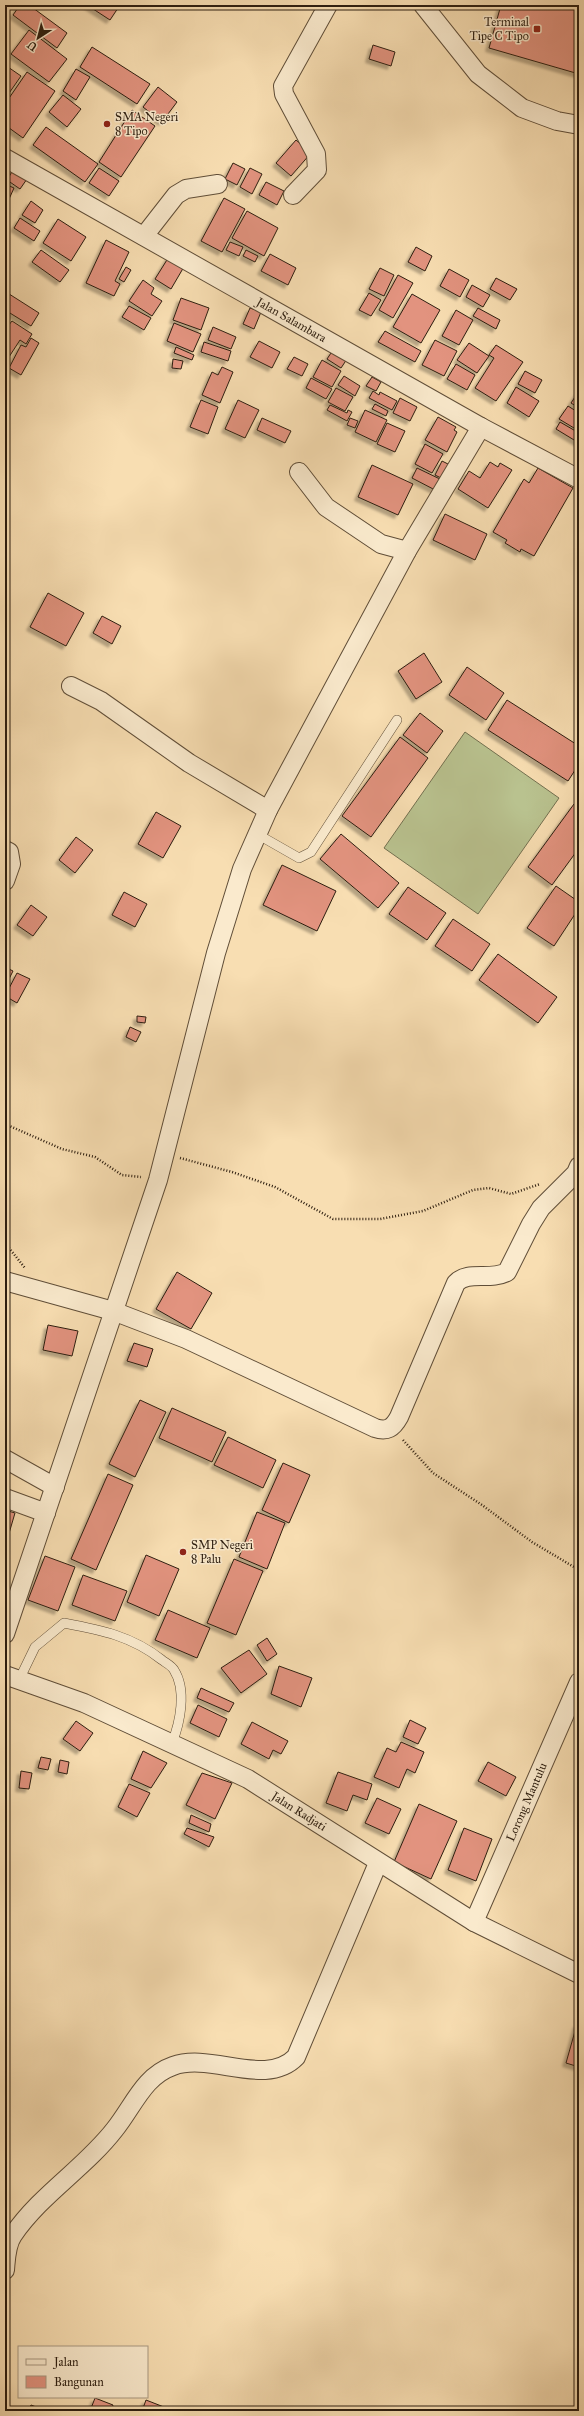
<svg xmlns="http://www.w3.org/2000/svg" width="584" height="2416" viewBox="0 0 584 2416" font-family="'IM FELL Great Primer',serif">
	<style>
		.pitch { fill: #b9c28f; stroke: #737050 }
		.building { fill: #e2937f; stroke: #2d1e10; filter: url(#shadow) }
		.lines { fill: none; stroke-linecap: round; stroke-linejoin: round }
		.lane-casing { stroke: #604e38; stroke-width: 10 }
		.street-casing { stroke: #604e38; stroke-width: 20 }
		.path { stroke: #2d1e10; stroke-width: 2.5; stroke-dasharray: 1 2; stroke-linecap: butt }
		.lane { stroke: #faeacd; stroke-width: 9 }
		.street { stroke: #faeacd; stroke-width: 18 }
		.poi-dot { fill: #8f2418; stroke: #faeacd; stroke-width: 1.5 }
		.labels { text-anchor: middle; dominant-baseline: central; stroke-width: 3; stroke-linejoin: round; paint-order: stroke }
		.poi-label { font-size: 12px; fill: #2d1e10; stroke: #faeacd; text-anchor: start }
		.street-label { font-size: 12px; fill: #2d1e10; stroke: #faeacd }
	</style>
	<defs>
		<filter id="shadow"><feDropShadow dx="-3.5" dy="3.5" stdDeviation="1" flood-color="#0004"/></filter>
	</defs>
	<rect width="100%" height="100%" fill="#f8deb2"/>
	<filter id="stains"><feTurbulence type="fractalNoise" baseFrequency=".005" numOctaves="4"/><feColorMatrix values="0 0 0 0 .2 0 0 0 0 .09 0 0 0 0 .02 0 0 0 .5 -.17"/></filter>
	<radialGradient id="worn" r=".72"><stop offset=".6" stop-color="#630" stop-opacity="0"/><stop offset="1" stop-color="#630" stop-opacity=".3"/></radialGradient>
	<path class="pitch" d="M465 732 559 798 478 914 384 848Z"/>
	<g class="building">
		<path d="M20 5H29L67 33 57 48 13 15Z"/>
		<path d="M87 5H120L110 20Z"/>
		<path d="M501 5H562L579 10V74L489 48Z"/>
		<path d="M29 30 67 59 49 82 11 54Z"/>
		<path d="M373 45 395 52 391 66 369 59Z"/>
		<path d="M92 47 150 84 137 104 80 67Z"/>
		<path d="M8 67 21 76 5 99V68Z"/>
		<path d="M76 69 90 77 76 100 63 91Z"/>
		<path d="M27 72 55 91 23 138 5 125V104Z"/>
		<path d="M158 87 177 102 162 122 143 107Z"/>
		<path d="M63 95 81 109 67 127 49 112Z"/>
		<path d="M132 110 155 126 121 177 99 162Z"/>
		<path d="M46 127 98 164 85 182 33 145Z"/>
		<path d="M296 140 311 153 291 176 276 163Z"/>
		<path d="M233 163 245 169 237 185 225 179Z"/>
		<path d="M99 168 119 181 109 196 89 183Z"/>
		<path d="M250 168 262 174 252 194 240 187Z"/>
		<path d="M13 170 27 179 20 189 7 180Z"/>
		<path d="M266 182 284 191 277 205 259 195Z"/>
		<path d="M5 184 14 188 5 208Z"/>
		<path d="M224 198 245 209 222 252 201 241Z"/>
		<path d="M31 201 43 210 35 223 22 215Z"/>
		<path d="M247 211 278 228 264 256 232 238Z"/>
		<path d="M20 218 40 231 34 241 14 228Z"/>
		<path d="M58 219 86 237 71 261 43 243Z"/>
		<path d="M106 240 129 252 115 281 120 284 114 296 86 283Z"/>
		<path d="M230 242 243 247 239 256 226 250Z"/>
		<path d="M416 247 432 256 425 271 408 262Z"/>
		<path d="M41 250 69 270 60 282 32 262Z"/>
		<path d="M246 250 258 256 255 262 243 256Z"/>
		<path d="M270 254 296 268 288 285 261 271Z"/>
		<path d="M170 255 185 265 171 289 155 279Z"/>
		<path d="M126 267 131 270 124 282 119 279Z"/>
		<path d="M380 268 394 275 384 296 369 289Z"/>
		<path d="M449 269 469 280 460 297 440 286Z"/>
		<path d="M398 275 413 283 393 318 379 310Z"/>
		<path d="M496 278 517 289 510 300 490 289Z"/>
		<path d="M143 280 154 288 151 294 162 301 152 316 129 301Z"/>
		<path d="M472 285 490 295 483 307 466 297Z"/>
		<path d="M6 292 39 313 31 326 5 310Z"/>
		<path d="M369 293 381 300 371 316 359 310Z"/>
		<path d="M412 294 440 310 421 343 393 327Z"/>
		<path d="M181 298 209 308 201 330 173 320Z"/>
		<path d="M129 306 151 318 144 330 122 317Z"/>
		<path d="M250 308 261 312 254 329 243 324Z"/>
		<path d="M478 308 500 320 496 329 473 316Z"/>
		<path d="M456 310 473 320 459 345 442 336Z"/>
		<path d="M12 321 32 334 26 344 20 340 7 360 5 358V324L8 326Z"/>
		<path d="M174 323 201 334 193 352 167 341Z"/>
		<path d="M213 327 236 337 231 349 208 340Z"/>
		<path d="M385 331 421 351 415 362 378 342Z"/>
		<path d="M31 338 39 343 21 375 9 368 21 345 26 347Z"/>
		<path d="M435 340 457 351 444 376 422 365Z"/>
		<path d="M259 341 280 352 272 368 250 357Z"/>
		<path d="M204 342 231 351 228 361 201 352Z"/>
		<path d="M469 343 489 356 477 373 457 360Z"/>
		<path d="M496 345 523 362 496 401 475 388 494 358 489 355Z"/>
		<path d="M176 347 194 355 192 360 174 353Z"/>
		<path d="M333 350 347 359 341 368 327 359Z"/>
		<path d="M294 357 308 364 302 376 287 369Z"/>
		<path d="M173 359 183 361 181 369 172 368Z"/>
		<path d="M322 360 341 371 332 387 313 377Z"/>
		<path d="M456 364 475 375 467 390 447 379Z"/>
		<path d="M222 367 233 372 220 403 202 395 212 372 218 375Z"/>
		<path d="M525 371 542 380 535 393 518 384Z"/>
		<path d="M344 376 360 386 355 396 338 385Z"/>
		<path d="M372 377 381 382 376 391 366 386Z"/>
		<path d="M311 378 332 389 326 399 306 388Z"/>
		<path d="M516 387 539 401 529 417 507 403Z"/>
		<path d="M336 388 353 397 345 411 328 402Z"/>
		<path d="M373 391 379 395 380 392 397 401 392 410 369 398Z"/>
		<path d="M579 391V408L571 403Z"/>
		<path d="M400 398 417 407 410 421 393 413Z"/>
		<path d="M201 400 218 407 208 434 190 427Z"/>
		<path d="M238 400 259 410 245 438 225 429Z"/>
		<path d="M375 404 388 411 386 416 372 409Z"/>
		<path d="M330 405 347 413 348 410 352 412 347 421 327 410Z"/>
		<path d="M568 406 579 413V431L559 419Z"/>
		<path d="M365 410 387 420 376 442 355 432Z"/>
		<path d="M438 417 456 427 454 430 457 432 447 452 425 440Z"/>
		<path d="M262 418 291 431 285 443 257 430Z"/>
		<path d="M350 418 358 421 355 428 347 425Z"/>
		<path d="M560 422 579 433V443L556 429Z"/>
		<path d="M387 423 405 431 395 452 377 444Z"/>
		<path d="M425 444 443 454 432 473 415 464Z"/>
		<path d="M442 461 450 465 443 479 435 475Z"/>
		<path d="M490 462 498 467 500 463 512 470 488 508 458 489 469 471 480 478Z"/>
		<path d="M372 465 413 484 398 515 358 497Z"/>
		<path d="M417 468 442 480 437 491 412 478Z"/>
		<path d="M538 468 573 488 534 556 521 549 520 552 505 543 507 540 493 532 524 479 529 483Z"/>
		<path d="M445 514 487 534 475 560 433 540Z"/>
		<path d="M48 593 84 613 66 646 30 627Z"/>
		<path d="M102 616 121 626 112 644 93 633Z"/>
		<path d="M424 653 442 682 416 699 398 671Z"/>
		<path d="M467 667 504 693 486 720 449 695Z"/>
		<path d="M507 700 579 746V764L568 781 488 730Z"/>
		<path d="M420 713 443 731 427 753 403 735Z"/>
		<path d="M400 737 428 758 371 837 342 816Z"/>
		<path d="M574 804 579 808V848L552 885 528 867Z"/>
		<path d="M156 812 181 826 163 858 138 844Z"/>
		<path d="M341 834 399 883 378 908 320 859Z"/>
		<path d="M76 837 93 850 75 873 59 860Z"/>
		<path d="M282 865 336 891 317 931 263 905Z"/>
		<path d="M556 886 579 902V908L554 946 527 928Z"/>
		<path d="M408 887 446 913 427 940 389 914Z"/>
		<path d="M124 892 147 904 135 927 112 915Z"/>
		<path d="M31 905 47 917 33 936 17 925Z"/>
		<path d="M453 919 490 944 472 971 435 946Z"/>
		<path d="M498 954 557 997 538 1023 479 980Z"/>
		<path d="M5 967 13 971 5 987Z"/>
		<path d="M17 973 30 979 17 1003 5 996Z"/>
		<path d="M137 1016 146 1017 145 1023 137 1022Z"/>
		<path d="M130 1027 141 1032 136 1042 126 1037Z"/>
		<path d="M177 1272 212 1293 191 1329 156 1309Z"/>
		<path d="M48 1325 78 1331 72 1356 43 1350Z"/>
		<path d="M134 1343 153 1349 147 1367 127 1361Z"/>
		<path d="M140 1400 166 1412 135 1477 109 1464Z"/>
		<path d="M172 1408 226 1432 212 1462 159 1438Z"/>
		<path d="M228 1437 276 1460 263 1488 214 1465Z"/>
		<path d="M283 1463 310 1475 289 1523 262 1510Z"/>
		<path d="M108 1474 133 1485 96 1570 71 1559Z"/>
		<path d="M5 1510 15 1513 5 1547Z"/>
		<path d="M257 1512 285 1523 267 1569 239 1557Z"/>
		<path d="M146 1555 179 1569 159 1616 127 1602Z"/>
		<path d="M45 1556 75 1567 58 1611 28 1600Z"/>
		<path d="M234 1559 263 1571 236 1635 207 1623Z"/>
		<path d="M83 1575 127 1591 115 1621 72 1605Z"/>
		<path d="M168 1610 210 1628 197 1658 155 1640Z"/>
		<path d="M267 1638 277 1654 267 1661 257 1645Z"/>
		<path d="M249 1650 267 1674 241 1693 221 1668Z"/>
		<path d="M279 1666 312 1678 301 1707 271 1694Z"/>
		<path d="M201 1688 234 1703 229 1712 197 1698Z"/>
		<path d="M198 1705 227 1719 219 1737 190 1723Z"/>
		<path d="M410 1720 426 1728 418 1744 403 1737Z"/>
		<path d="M76 1721 93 1733 80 1751 63 1739Z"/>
		<path d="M252 1722 288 1741 281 1754 273 1750 269 1759 241 1744Z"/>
		<path d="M401 1742 424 1752 415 1773 407 1769 399 1788 374 1777 387 1748 396 1752Z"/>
		<path d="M143 1751 167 1763 151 1788 131 1779Z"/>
		<path d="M41 1757 51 1759 48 1770 38 1768Z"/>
		<path d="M60 1760 69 1762 67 1774 58 1772Z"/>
		<path d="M488 1762 516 1777 506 1796 478 1781Z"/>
		<path d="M21 1771 32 1773 29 1789 19 1788Z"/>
		<path d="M338 1772 372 1784 367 1800 353 1795 347 1811 326 1803Z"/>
		<path d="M202 1773 232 1783 215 1819 186 1805Z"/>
		<path d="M129 1784 150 1793 137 1817 118 1807Z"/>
		<path d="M377 1798 401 1809 389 1834 365 1823Z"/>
		<path d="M419 1804 457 1821 431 1879 394 1862Z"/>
		<path d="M191 1815 211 1824 209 1832 189 1823Z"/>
		<path d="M187 1828 214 1837 209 1847 184 1834Z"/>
		<path d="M464 1828 492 1839 476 1881 448 1870Z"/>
		<path d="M577 2024 579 2025V2067L566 2063Z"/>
		<path d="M95 2398 113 2405 111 2411H90Z"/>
		<path d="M146 2400 169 2409 168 2411H142Z"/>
		<path d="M31 2405 44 2410V2411H28Z"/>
	</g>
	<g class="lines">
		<defs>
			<g id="lane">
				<path d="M257 834 299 858 311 852 397 720"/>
				<path d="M19 1680 35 1647 64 1623C101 1630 132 1636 162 1660 166 1663 172 1666 174 1670 187 1690 180 1723 172 1743"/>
			</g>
			<g id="street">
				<path d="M423 5 478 74 522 108 557 121 579 125"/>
				<path id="s1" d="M5 158 481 427 579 479"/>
				<path d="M293 195 317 170 316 154 284 94 283 86 328 5"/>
				<path d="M144 236 176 195 186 189 218 184"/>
				<path d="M299 472 326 507 381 544 407 551"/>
				<path d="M71 686 101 701 189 763 268 810"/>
				<path d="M5 850 9 852 11 864 5 881"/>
				<path d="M5 1281 113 1311 186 1339 375 1428C387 1432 393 1428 399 1417L456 1283C468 1270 490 1281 507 1272L531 1224 541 1208 576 1173 579 1166"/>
				<path d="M5 1459 55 1487"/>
				<path d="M5 1498 46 1513"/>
				<path d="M5 1634 158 1180 216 953 242 869 268 810 407 551 481 427"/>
				<path id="s2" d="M5 1675 84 1703 248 1779 474 1922 579 1974"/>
				<path id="s3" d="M474 1922 579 1682"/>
				<path d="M5 2270C6 2259 6 2245 13 2235 41 2194 85 2168 115 2129 134 2105 144 2076 173 2066 211 2052 266 2088 296 2057L378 1863"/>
			</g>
		</defs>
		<use href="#lane" class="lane-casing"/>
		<use href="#street" class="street-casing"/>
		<g class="path">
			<path d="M5 1124 62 1149 95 1157 122 1175 141 1177"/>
			<path d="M180 1158 232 1172 275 1187 333 1219H380L423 1211 473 1190 489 1188 511 1194 540 1184"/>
			<path d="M5 1243 25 1268"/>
			<path d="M403 1440 433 1473 482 1505 532 1542 579 1570"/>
		</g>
		<use href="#lane" class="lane"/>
		<use href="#street" class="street"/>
	</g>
	<g class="poi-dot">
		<rect x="533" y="25" width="8" height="8" rx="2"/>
		<circle cx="107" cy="124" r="4"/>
		<circle cx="183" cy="1552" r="4"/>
	</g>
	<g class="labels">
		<g class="poi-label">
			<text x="529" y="22" text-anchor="end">Terminal<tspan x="529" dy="14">Tipe C Tipo</tspan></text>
			<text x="115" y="117">SMA Negeri<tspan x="115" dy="14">8 Tipo</tspan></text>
			<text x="191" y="1545">SMP Negeri<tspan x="191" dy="14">8 Palu</tspan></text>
		</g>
		<g class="street-label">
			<text stroke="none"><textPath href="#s1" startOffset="329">Jalan Salambara</textPath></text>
			<text stroke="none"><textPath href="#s3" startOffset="131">Lorong Mantulu</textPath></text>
			<text stroke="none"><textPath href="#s2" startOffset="325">Jalan Radjati</textPath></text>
		</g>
	</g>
	<rect width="584" height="2416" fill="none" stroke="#f8deb2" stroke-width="20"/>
	<rect x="6" y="6" width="572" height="2404" fill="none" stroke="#2d1e10" stroke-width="2"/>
	<rect x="10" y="10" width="564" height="2396" fill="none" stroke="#2d1e10"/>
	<rect x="18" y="2346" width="130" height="52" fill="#faeacd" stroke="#a89881"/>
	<rect x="26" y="2359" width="20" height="6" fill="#faeacd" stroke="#a89881"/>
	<text x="54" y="2366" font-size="12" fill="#2d1e10">Jalan</text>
	<rect x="26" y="2376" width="20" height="12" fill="#e2937f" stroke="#a89881"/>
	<text x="54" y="2386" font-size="12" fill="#2d1e10">Bangunan</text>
	<g transform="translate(38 38) rotate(216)" stroke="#faeacd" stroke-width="3" paint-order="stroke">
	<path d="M0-3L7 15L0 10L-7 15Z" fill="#2d1e10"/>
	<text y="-6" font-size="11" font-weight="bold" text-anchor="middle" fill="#2d1e10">U</text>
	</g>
	<rect width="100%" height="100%" filter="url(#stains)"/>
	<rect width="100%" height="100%" fill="url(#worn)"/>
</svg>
